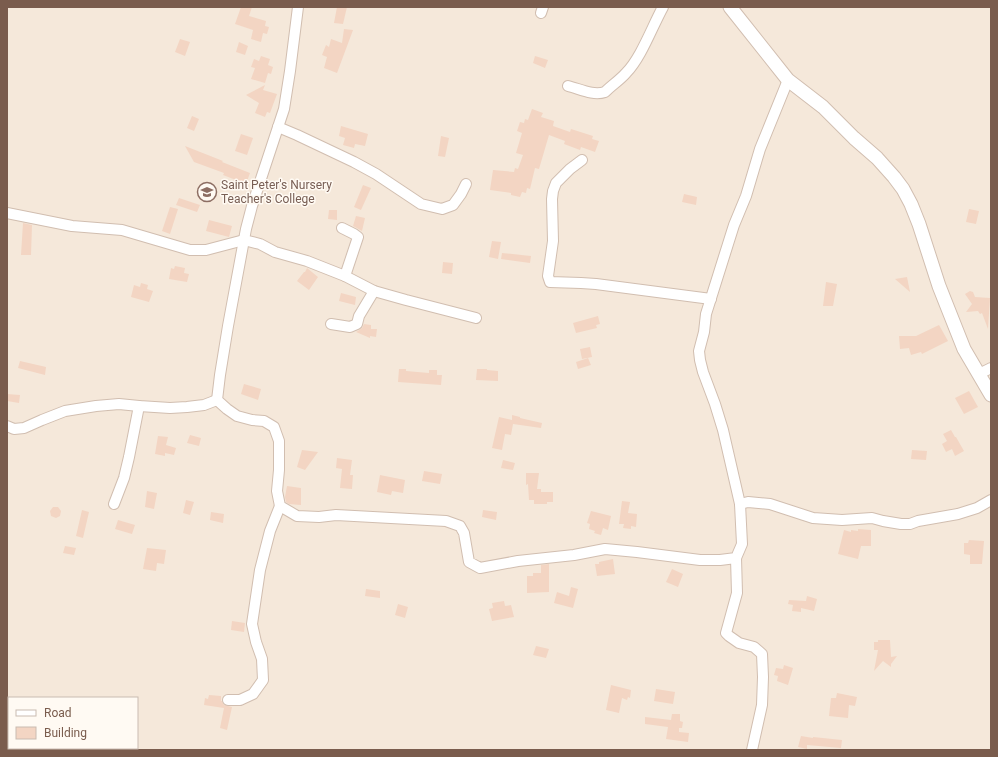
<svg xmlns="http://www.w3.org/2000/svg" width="998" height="757" viewBox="0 0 998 757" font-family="Roboto,sans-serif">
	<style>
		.residential { fill: #f5e8da; fill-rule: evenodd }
		.building { fill: #f3d5c3 }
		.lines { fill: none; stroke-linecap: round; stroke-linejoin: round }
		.minor-casing { stroke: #d1beb0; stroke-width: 12 }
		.tertiary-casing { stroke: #d1beb0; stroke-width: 15 }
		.minor { stroke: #fff; stroke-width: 10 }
		.tertiary { stroke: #fff; stroke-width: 13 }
		.labels { text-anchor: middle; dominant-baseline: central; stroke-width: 3; stroke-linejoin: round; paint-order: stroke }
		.education-label { font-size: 12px; fill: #785e54; stroke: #fffaf3; text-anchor: start }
	</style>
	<rect width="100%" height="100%" fill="#fdf6ec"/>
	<path class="residential" d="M7 7H991V750H7ZM9 698H137V748H9Z"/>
	<g class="building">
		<path d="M241 7H252L249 16 266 21 265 26 269 27 267 34 263 33 261 42 251 39 253 30 235 24Z"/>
		<path d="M337 7H347L343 24 334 23Z"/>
		<path d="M344 29 353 30 337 73 324 68 327 57 322 55 326 45 329 47 331 39 342 43Z"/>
		<path d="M180 39 190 42 185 56 175 52Z"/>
		<path d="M239 42 248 46 245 55 236 52Z"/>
		<path d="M261 56 270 59 268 65 273 67 271 74 268 73 265 83 251 79 255 68 251 67 254 59 259 61Z"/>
		<path d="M535 56 548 60 545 68 533 63Z"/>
		<path d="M265 85 263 90 277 94 270 113 267 112 265 117 255 113 259 103 246 95Z"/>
		<path d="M532 109 543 113 541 117 554 121 553 126 570 132 571 129 593 136 592 139 599 141 595 152 581 147 580 150 564 144 565 141 549 135 539 169 535 168 530 189 527 188 526 193 522 192 520 197 511 195V193L490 190 493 170 514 172 515 168 518 169 523 155 516 153 522 133 517 131 520 122 524 123 525 119 528 120Z"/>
		<path d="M192 116 199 119 194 131 187 128Z"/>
		<path d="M341 126 368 134 365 146 355 144 354 148 343 145 345 138 339 136Z"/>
		<path d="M241 134 253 138 247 155 235 151Z"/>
		<path d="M441 136 449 138 445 157 438 156Z"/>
		<path d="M185 146 223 161 222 162 250 173 246 184 223 175 224 173 194 162Z"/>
		<path d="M363 185 371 188 361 210 354 207Z"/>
		<path d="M684 194 697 197 696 205 682 202Z"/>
		<path d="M179 198 200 205 197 212 176 205Z"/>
		<path d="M170 207 178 209 170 234 162 231Z"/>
		<path d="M969 209 979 211 976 224 966 222Z"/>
		<path d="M329 210H337V220L328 219Z"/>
		<path d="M356 216 365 218 362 231 353 226Z"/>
		<path d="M209 220 232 226 229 237 206 231Z"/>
		<path d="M23 223 32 225 31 255H21Z"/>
		<path d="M492 241 501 242 498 259 489 257Z"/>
		<path d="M502 253 531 256 530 263 501 259Z"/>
		<path d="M443 262 453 263 452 274 442 273Z"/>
		<path d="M175 266 185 268 184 273 189 274 187 282 169 279 171 268 174 269Z"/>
		<path d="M307 268 318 277 309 290 297 281 304 272H305Z"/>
		<path d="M907 277 910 292 895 279Z"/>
		<path d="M826 282 837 284 833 306H823Z"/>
		<path d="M141 283 148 285 147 289 153 291 149 302 131 297 134 285 140 287Z"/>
		<path d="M970 291 973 292 975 297 990 298 988 329 982 313 980 314 978 311 966 312 972 304 965 294Z"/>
		<path d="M341 293 356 297 355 305 339 301Z"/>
		<path d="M598 316 600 324 596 325 597 328 576 333 573 323Z"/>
		<path d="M364 324 371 325V329H377L376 337 370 336V338L356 332 362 328Z"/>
		<path d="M939 325 948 341 922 354 921 352 911 355 909 348 900 349 899 336H916Z"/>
		<path d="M590 347 592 357 582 359 580 349Z"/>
		<path d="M588 358 591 365 578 369 576 362Z"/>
		<path d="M20 361 46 367 45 375 18 368Z"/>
		<path d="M399 369H406V371L429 373V370H437V375H442L441 385 398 382Z"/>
		<path d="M477 369H487V370L498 371V381L476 380Z"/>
		<path d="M244 384 261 389 258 400 241 394Z"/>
		<path d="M969 391 978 407 964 414 955 398Z"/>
		<path d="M7 394 20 395 19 403 7 401Z"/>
		<path d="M512 415 520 417V418L542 423 541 428 513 424 511 435 505 434 502 450 492 448 499 417 512 420Z"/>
		<path d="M951 430 955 437H956L964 451 955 456 952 449 946 452 942 444 947 441 943 434Z"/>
		<path d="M190 435 201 438 199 446 187 443Z"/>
		<path d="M158 436 168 437 166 445 176 448 174 455 165 453V456L155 454Z"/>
		<path d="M302 450 318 452 305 470 297 467Z"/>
		<path d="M912 450 927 451 926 460 911 459Z"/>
		<path d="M337 458 352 460 350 475H353L352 489 340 488 342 469 336 468Z"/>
		<path d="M503 460 515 463 513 470 501 468Z"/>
		<path d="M424 471 442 474 440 484 422 481Z"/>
		<path d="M526 473H539L537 489H541V492H553V502H547V504H534V500H529L528 484 526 485Z"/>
		<path d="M380 475 405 480 403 493 392 491 391 495 377 492Z"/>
		<path d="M287 486 301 488V505L289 504 286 502 285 497Z"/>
		<path d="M147 491 157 493 154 509 145 507Z"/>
		<path d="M186 500 194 502 190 515 183 513Z"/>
		<path d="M622 501 630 502 628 513 637 514 636 527 631 526V529L623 528 624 524H619Z"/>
		<path d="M53 507H58L61 511 60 516 56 518 51 516 50 511Z"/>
		<path d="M82 510 89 512 83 538 76 536Z"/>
		<path d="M483 510 497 512 496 520 482 517Z"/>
		<path d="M591 511 611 516 608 530 603 528 601 535 594 533 595 531 589 529 590 524 587 523Z"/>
		<path d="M211 512 224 514 223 523 210 520Z"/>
		<path d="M118 520 135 525 132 534 115 529Z"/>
		<path d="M858 529 871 530V546H861L858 559 838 554 844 530 851 532V530L858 531Z"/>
		<path d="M969 540 984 541 982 564H970V555L964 554V543H968Z"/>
		<path d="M65 546 76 548 74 555 63 553Z"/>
		<path d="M147 548 166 550 164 564 157 563 156 571 143 569Z"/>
		<path d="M613 559 615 574 597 576 595 564H599V562Z"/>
		<path d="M549 564V592L527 593V576H533V573H541V565Z"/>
		<path d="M672 569 683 574 678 587 666 582Z"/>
		<path d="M571 587 578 589 573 608 554 603 557 592 569 596Z"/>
		<path d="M366 589 380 591V598L365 596Z"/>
		<path d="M807 596 817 599 814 611 801 608V612L792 611 793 605 788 604 789 600 806 601Z"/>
		<path d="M504 601 505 606 511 605 514 617 492 621 489 609 493 608 492 603Z"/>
		<path d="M398 604 408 607 405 618 395 615Z"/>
		<path d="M232 621 245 623 244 632 231 630Z"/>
		<path d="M878 640H890L891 657 897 656 891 664V667L883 661 874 671 878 650H874V642H878Z"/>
		<path d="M536 646 549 649 546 658 533 655Z"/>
		<path d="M784 665 793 668 788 685 777 681 778 676 774 675 776 668 783 669Z"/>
		<path d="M611 685 631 690 630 698 628 697 627 700 622 698 619 713 606 710Z"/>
		<path d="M656 689 675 692 673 704 654 701Z"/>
		<path d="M837 693 857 697 855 706 849 705 848 718 829 716 831 698H836Z"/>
		<path d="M209 695 221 696V701H222L224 705 232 707 227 730 220 728 224 708 204 705 205 698 208 699Z"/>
		<path d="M672 714H680V721L683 722 682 728H679V732L689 733 688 742 666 739 668 727 645 724V717L671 720Z"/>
		<path d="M801 736 813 738V737L842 740 841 748 807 745V749L798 747Z"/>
	</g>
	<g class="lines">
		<defs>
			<g id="minor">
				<path d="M298 7 290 71 284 109 252 206 246 229 228 326 220 375 217 400 227 409 237 416 252 420 264 421 274 427 279 441V470L277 491 280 506 297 516 319 517 336 515 446 521 460 526 464 533 469 562 480 568 518 561 574 555 605 549 637 552 700 560H720L736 558 742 544 740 504 723 430 715 404 703 372 700 360 699 351 704 332 706 314 728 244 734 225 746 196 760 149 788 80"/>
				<path d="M541 13 543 7"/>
				<path d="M568 86C580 89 593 96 605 92 612 85 620 80 626 73 641 58 652 27 663 7"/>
				<path d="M278 127 297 135 354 162 376 174 421 204 442 209 453 205 461 194 466 184"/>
				<path d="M582 160 570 169 556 183 553 191 552 199 553 241 548 276 550 282 581 283 596 284 711 299"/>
				<path d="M7 213 72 226 122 230 190 250H206L244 240 260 244 275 252 307 261 345 276 374 291 406 300 476 318"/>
				<path d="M342 228 354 234 358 237 345 276"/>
				<path d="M331 324 350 327 357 324 359 316 374 291"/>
				<path d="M979 374 991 368"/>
				<path d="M7 426 14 429 24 428 42 420 65 411 96 406 119 404 139 406 170 408 187 407 204 405 217 400"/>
				<path d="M114 504 124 478 129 457 139 406"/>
				<path d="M740 504 748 502 770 504 813 518 842 520 872 518 883 521 901 524H910L918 521 958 514 977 508 991 500"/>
				<path d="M736 558 737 593 726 633 729 636 739 643 754 647 762 654 763 677 762 705 752 750"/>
				<path d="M228 700H240L253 694 263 680 262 659 256 642 252 624 260 570 270 531 280 506"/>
			</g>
			<path id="tertiary" d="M730 7 788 80 823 107 854 138 877 158 894 177 903 189 911 204 919 224 939 286 964 349 991 395"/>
		</defs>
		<use href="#minor" class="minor-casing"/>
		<use href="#tertiary" class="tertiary-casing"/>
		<use href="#minor" class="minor"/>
		<use href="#tertiary" class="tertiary"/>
	</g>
	<defs>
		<symbol id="school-ring" viewBox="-11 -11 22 22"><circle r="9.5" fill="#fffaf3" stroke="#8d6e63" stroke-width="1.5"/><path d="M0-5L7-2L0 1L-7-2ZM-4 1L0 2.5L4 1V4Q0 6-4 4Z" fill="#8d6e63"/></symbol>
	</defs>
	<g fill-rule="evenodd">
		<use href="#school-ring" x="196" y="181" width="22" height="22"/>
	</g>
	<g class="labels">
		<g class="education-label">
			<text x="221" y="185">Saint Peter's Nursery<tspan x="221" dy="14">Teacher's College</tspan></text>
		</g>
	</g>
	<rect width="998" height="757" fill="none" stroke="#7a5c4d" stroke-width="16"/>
	<rect x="8" y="697" width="130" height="52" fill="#fffaf3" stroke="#cabbb1"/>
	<rect x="16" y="710" width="20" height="6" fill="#ffffff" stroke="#cabbb1"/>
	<text x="44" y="717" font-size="12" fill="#7a5c4d">Road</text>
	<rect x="16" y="727" width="20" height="12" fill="#f3d5c3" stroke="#cabbb1"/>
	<text x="44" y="737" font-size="12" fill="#7a5c4d">Building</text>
</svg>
